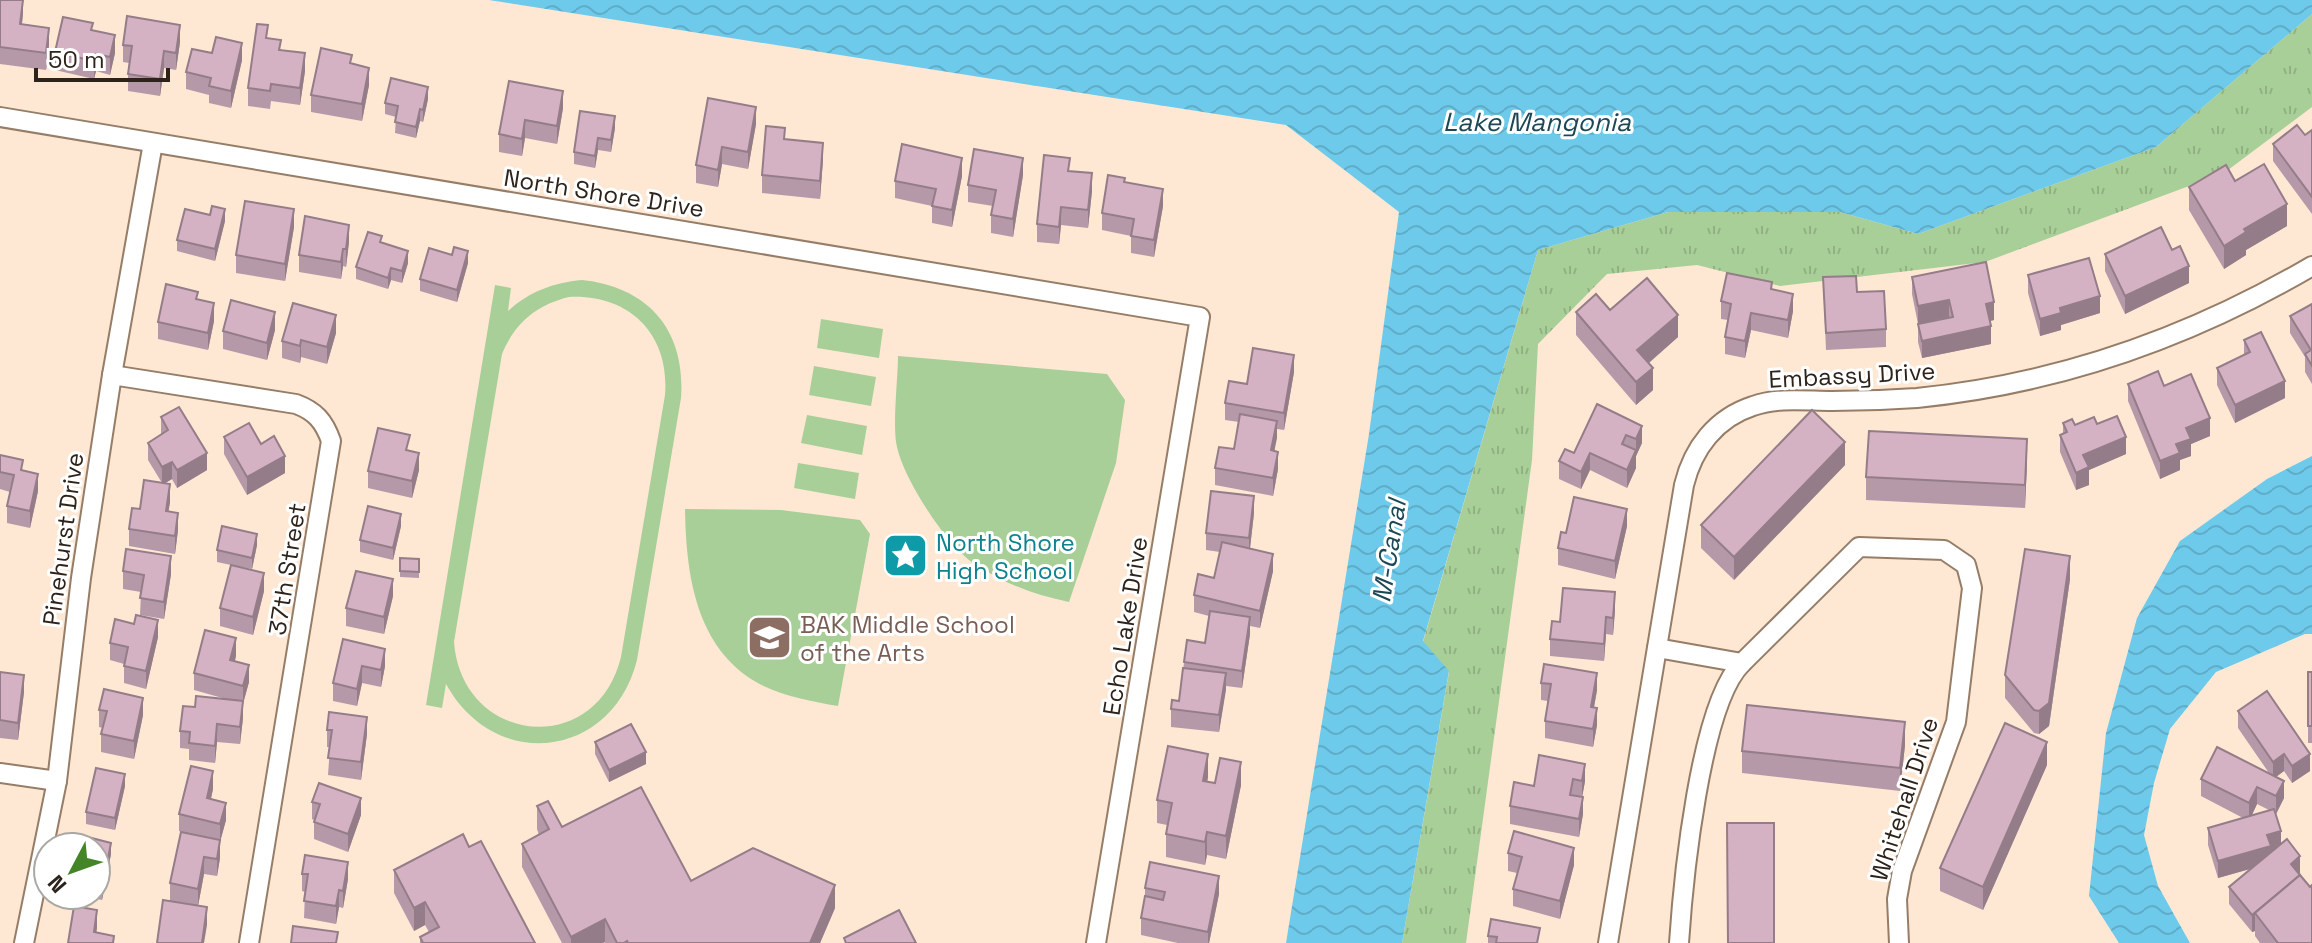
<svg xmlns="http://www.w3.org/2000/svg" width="2312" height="943" viewBox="0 0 2312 943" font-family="'Space Grotesk',sans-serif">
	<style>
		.park { fill: url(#park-tufts) }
		.pitch { fill: #a9cf98; fill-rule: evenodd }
		.water { fill: url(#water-waves) }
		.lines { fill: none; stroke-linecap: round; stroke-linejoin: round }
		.minor-casing { stroke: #967d67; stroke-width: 22 }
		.minor { stroke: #fff; stroke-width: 18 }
		.wall { fill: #b699a8; fill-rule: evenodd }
		.shaded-wall { fill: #947d88 }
		.building { fill: #d4b2c3; stroke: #947d88; stroke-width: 2 }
		.labels { text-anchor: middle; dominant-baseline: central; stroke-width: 6; stroke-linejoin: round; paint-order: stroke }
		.street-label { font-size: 24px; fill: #2d231a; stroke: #fff }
		.culture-label { font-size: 24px; fill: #0d838f; stroke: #fff; text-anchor: start }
		.education-label { font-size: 24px; fill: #785e54; stroke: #fff; text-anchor: start }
		.water-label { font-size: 26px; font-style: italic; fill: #1d4755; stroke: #fff }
	</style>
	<defs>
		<pattern id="park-tufts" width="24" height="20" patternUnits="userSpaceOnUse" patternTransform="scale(2)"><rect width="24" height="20" fill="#a9cf98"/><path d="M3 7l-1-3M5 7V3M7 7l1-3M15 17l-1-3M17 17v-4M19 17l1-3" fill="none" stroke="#92b182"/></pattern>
		<pattern id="water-waves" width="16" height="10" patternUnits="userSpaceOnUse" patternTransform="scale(2)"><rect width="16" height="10" fill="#6dcaea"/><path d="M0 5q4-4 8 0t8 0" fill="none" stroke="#5fadc8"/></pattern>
	</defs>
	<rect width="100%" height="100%" fill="#fee8d4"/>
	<path class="park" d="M2312 14V107L2224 173 1985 262 1780 286 1697 265 1607 274 1538 344 1532 460 1466 943H1402L1449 672 1423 642 1538 250 1668 212H1840L1918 234 2156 147Z"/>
	<g class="pitch">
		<path d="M582 280C649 287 686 331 681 398L637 660C612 759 495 773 446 684L442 708 426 705 495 285 511 288 508 311C530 291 553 283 582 280ZM569 297C630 294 670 335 665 395L621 657C596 759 462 745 454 642L502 354C515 323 536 305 569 297Z"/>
		<path d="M821 319 883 329 879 358 817 348Z"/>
		<path d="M898 356 1107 374 1125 400 1116 463 1069 602C1034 595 1003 583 973 563 946 544 904 480 897 447 892 427 898 379 898 356Z"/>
		<path d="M814 366 876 377 871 406 809 395Z"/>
		<path d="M807 415 867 426 862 455 801 443Z"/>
		<path d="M798 463 859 473 855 499 794 488Z"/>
		<path d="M685 509 781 510 860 520 870 534 838 706C809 701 776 695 751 679 694 642 686 570 685 509Z"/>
	</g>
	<g class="water">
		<path d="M489 0H2312V14L2156 147 1918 234 1840 212H1668L1538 250 1423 641 1449 671 1402 943H1286L1369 434 1399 212 1286 125Z"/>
		<path d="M2312 456V634H2305L2216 672 2170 729 2154 783 2144 835 2158 886 2190 943H2119L2089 896 2106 733 2137 618 2180 541 2267 479Z"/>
	</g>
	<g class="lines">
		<defs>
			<g id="minor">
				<path d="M0 117 1200 317 1096 943"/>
				<path d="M112 375 296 404C315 411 324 421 331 441L249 943"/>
				<path d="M1657 648 1742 663 1859 547 1944 550 1966 565 1972 588 1956 722 1902 871 1897 899 1899 943"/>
				<path d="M0 773 57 781"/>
				<path d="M24 943 57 781 81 578 112 375 153 143"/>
				<path d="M1608 943 1684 485C1693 448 1716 418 1753 406 1778 397 1806 401 1832 401 1860 401 1889 400 1917 398 2058 384 2189 338 2312 266"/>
				<path d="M1679 943C1683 882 1700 704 1742 663"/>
			</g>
		</defs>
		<use href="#minor" class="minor-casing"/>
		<use href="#minor" class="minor"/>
	</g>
	<g class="wall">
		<path d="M0 0 23 13 22 24 49 45 46 70 0 64Z"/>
		<path d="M93 30 115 53 110 75 96 71 94 79 55 70V52Z"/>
		<path d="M268 38 305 71 300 105 271 101 270 109 248 106V88Z"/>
		<path d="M180 42 176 70 164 68 160 96 128 91V74L129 63 123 62V45Z"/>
		<path d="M242 60 231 108 209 103V95L186 89V72Z"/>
		<path d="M352 64 369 85 362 121 311 112V95Z"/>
		<path d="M509 81 563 108 557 144 525 138 522 156 499 152V134Z"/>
		<path d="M428 99 423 122 420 121 416 138 395 133 396 117 385 114V103Z"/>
		<path d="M756 124 748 169 722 164 718 187 696 183V165Z"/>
		<path d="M615 128 611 152 598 150 595 168 574 164V152Z"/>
		<path d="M2312 130V214L2273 161V144L2305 135Z"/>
		<path d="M823 160 820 199 762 193V175Z"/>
		<path d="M1070 171 1092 191 1088 228 1061 225 1059 244 1037 242V224Z"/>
		<path d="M1023 175 1013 237 991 233V215L993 206 968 202V185Z"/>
		<path d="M962 176 952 227 932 223V206L895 198V181Z"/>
		<path d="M2235 181 2287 226 2246 250V255L2224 269 2189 210V187Z"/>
		<path d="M1125 182 1163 206 1154 257 1131 253V236L1102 230V213Z"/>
		<path d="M225 221 215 261 177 251V240Z"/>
		<path d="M294 227 285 281 236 273V255Z"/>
		<path d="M349 242 346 267 343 266 341 279 299 272V255Z"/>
		<path d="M382 242 408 263 402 283 391 280 388 289 356 279V267Z"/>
		<path d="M2105 254 2189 283 2125 314 2105 271Z"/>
		<path d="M468 263 457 302 420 291V279Z"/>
		<path d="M2028 275 2100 313 2061 325V330L2040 336 2028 293Z"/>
		<path d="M1823 277 1857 292 1886 329V347L1826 350Z"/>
		<path d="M1912 277 1994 320 1990 321 1991 344 1922 358 1918 342V324L1950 318 1918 324 1912 294Z"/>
		<path d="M1772 289 1793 311 1788 338 1751 330 1745 358 1725 354V337L1728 320 1721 319V301Z"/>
		<path d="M198 300 214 321 208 350 158 339V322Z"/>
		<path d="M2312 304V384L2305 372V357L2290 333V316Z"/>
		<path d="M1610 310 1678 337 1649 363 1653 390 1636 405 1576 335V312Z"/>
		<path d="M275 330 267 360 223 349V331Z"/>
		<path d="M336 333 327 364 301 357 300 363 282 358V341Z"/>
		<path d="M2244 340 2285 398 2235 423 2217 385V368L2244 355Z"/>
		<path d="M1294 372 1284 430 1277 429 1274 451 1278 469 1273 496 1215 485V468L1234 449 1239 422 1225 420V403L1247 384Z"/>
		<path d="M2128 384 2164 386 2210 436 2191 444V456L2180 460V470L2160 479 2128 401Z"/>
		<path d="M1597 404 1642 443 1636 456V468L1627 488 1590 470 1581 489 1559 479V461L1574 453Z"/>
		<path d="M161 417 207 470 177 488 172 479 165 483 170 502 168 511 178 530 175 554 129 546V529L140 509 162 483 148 460V443L161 435Z"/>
		<path d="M2063 423 2075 425 2097 424 2126 454 2089 470V485L2076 490 2060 452V435L2063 433Z"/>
		<path d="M224 437 261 444 285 473 247 495 224 454Z"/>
		<path d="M410 450 419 470 412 498 368 488V471Z"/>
		<path d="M0 455 23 470 38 491 30 528 7 523V506L10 492 0 489Z"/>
		<path d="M2027 461 2025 508 1866 500V477Z"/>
		<path d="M1845 465 1734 580 1701 548V525Z"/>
		<path d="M1254 513 1250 549 1273 571 1260 628 1250 626V634L1242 688 1226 686 1219 732 1171 727V709L1179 701 1187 640 1205 643 1209 616 1194 612V595L1214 578 1220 552 1206 550V533Z"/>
		<path d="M401 526 393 560 360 552V540Z"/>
		<path d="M1627 526 1615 579 1558 565V548L1566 533Z"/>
		<path d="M257 545 252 569 232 565 264 591 253 635 220 626V608L231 565 217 562V550Z"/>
		<path d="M400 558 419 559V578L400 577Z"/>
		<path d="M123 571 171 574 164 619 140 615 141 592 123 589Z"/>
		<path d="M2070 579 2049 726 2039 734 2034 733 2005 698V675Z"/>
		<path d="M393 596 384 634 346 626V608Z"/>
		<path d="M1615 610 1613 635 1606 634 1604 661 1550 656V639L1560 622Z"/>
		<path d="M158 637 146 689 124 683V664L110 660V643Z"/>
		<path d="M343 639 385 666 381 687 362 683 357 706 333 701V683Z"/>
		<path d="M236 656 235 661 249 682 243 703V718L240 744 217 742 215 763 189 760V749L180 748V731L195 707 226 699 194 690V673Z"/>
		<path d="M0 672 24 692 18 740 0 738Z"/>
		<rect x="2308" y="672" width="4" height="71"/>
		<path d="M1541 683 1597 690 1594 707 1597 725 1593 747 1545 738V721L1548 701 1541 700Z"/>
		<path d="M99 710 143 715 134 759 101 752V734L103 728 99 727Z"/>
		<path d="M2238 711 2310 771 2292 783 2284 771 2276 777 2284 798 2276 814 2281 844 2300 874 2299 875 2312 943H2260L2255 936V931L2252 932 2229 904V887L2250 869 2218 878 2208 845V828L2243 818 2201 796V779L2269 773 2238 728ZM2257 804 2269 810 2252 815Z"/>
		<path d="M327 730 367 734 361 780 328 775 330 747H327Z"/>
		<path d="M595 742 646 764 609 782 595 754Z"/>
		<path d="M1905 745 1900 791 1742 773V751Z"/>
		<path d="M1539 755 1585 781 1582 797 1583 814 1579 837 1510 824V806L1534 786Z"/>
		<path d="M2047 765 1983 910 1940 891V868Z"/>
		<path d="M1208 777 1207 782 1241 785 1226 859 1207 855 1205 865 1166 857V834L1167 825 1157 823V800Z"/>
		<path d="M125 786 115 830 86 824V812Z"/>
		<path d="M213 789 211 799 226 820 220 842V858L217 876 204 874 198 906 207 925 170 901V883L190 834 179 831V814Z"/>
		<path d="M312 802 361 815 348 852 314 839V820L312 819Z"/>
		<path d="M537 806 562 827 691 881 835 908 820 943H605V942L603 943H562L522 867V844L539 835 537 829Z"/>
		<path d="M96 847 111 854 102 900 81 895H96Z"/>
		<path d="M469 847 535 943H420V937L429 932 425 925 414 931 394 893V870Z"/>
		<path d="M1508 853 1574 865 1560 919 1513 906V889L1517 873 1508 871Z"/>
		<path d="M302 874 348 879 343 908 339 907 336 924 304 918 305 892 302 891Z"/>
		<path d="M1145 888 1219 894 1209 943H1178L1141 935V918L1145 898Z"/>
		<path d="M1488 936 1540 943H1488Z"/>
	</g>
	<g class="shaded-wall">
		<path d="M23 0V13L20 42V24Z"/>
		<path d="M180 25V42L176 70V53Z"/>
		<path d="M49 28V45L46 70V53Z"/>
		<path d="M115 35V53L110 75V57Z"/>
		<path d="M242 43V60L231 108V91Z"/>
		<path d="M164 51V68L160 96V79Z"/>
		<path d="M305 53V71L300 105V88Z"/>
		<path d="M96 54V71L94 79V61Z"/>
		<path d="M369 68V85L362 121V104Z"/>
		<path d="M428 87V99L423 122V110Z"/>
		<path d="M563 91V108L557 144V126Z"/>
		<path d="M756 107V124L748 169V152Z"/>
		<path d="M420 109V121L416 138V127Z"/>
		<path d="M615 116V128L611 152V140Z"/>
		<path d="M525 120V138L522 156V139Z"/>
		<path d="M598 138V150L595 168V156Z"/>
		<path d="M823 143V160L820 199V181Z"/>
		<path d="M722 147V164L718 187V170Z"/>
		<path d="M962 158V176L952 227V210Z"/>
		<path d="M1023 158V175L1013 237V219Z"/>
		<path d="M1092 173V191L1088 228V210Z"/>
		<path d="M1163 189V206L1154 257V240Z"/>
		<path d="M2287 204V226L2246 250V255L2224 269V246L2244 229Z"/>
		<path d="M1061 207V225L1059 244V227Z"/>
		<path d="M225 209V221L215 261V249Z"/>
		<path d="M294 209V227L285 281V264Z"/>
		<path d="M349 225V242L346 267V249Z"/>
		<path d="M343 249V266L341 279V262Z"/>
		<path d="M408 251V263L402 283V271Z"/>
		<path d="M468 251V263L457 302V290Z"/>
		<path d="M2189 266V283L2125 314V296Z"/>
		<path d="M391 268V280L388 289V278Z"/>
		<path d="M1793 294V311L1788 338V320Z"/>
		<path d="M2100 296V313L2061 325V330L2040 336V319L2060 308Z"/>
		<path d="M1949 300V317L1918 324V306Z"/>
		<path d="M1994 302V320L1986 322V304Z"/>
		<path d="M214 303V321L208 350V333Z"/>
		<path d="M275 312V330L267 360V343Z"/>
		<path d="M1751 313V330L1745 358V341Z"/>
		<path d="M336 315V333L327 364V347Z"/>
		<path d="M1678 315V337L1637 373V350Z"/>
		<path d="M1991 326V344L1922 358V341Z"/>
		<path d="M301 340V357L300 363V346Z"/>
		<path d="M1294 355V372L1284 430V413Z"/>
		<path d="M1653 368V390L1636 405V382Z"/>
		<path d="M2285 381V398L2235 423V405Z"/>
		<path d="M2210 418V436L2191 444V456L2180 460V470L2160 479V461L2176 444 2186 428Z"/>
		<path d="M1277 421V438L1271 468V450Z"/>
		<path d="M1642 426V443L1636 456V468L1627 488V470L1636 451V439Z"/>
		<path d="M2126 437V454L2089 470V485L2076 490V473L2083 455Z"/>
		<path d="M2027 439V461L2025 508V485Z"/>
		<path d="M1845 442V465L1734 580V557Z"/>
		<path d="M1278 452V469L1273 496V478Z"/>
		<path d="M207 453V470L177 488V470Z"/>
		<path d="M419 453V470L412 498V481Z"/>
		<path d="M1590 453V470L1581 489V472Z"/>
		<path d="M285 456V473L247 495V477Z"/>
		<path d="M172 462V479L162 485V467Z"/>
		<path d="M38 474V491L30 528V511Z"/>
		<path d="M170 484V502L166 528V511Z"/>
		<path d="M1254 496V513L1249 556V538Z"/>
		<path d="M1627 509V526L1615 579V561Z"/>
		<path d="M178 513V530L175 554V536Z"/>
		<path d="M401 514V526L393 560V548Z"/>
		<path d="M257 534V545L252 569V558Z"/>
		<path d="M1273 554V571L1260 628V611Z"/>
		<path d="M171 556V574L164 619V602Z"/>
		<path d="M2070 556V579L2049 726 2039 734V711Z"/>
		<path d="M264 573V591L253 635V617Z"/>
		<path d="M393 579V596L384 634V617Z"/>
		<path d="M1615 592V610L1613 635V618Z"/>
		<path d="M1250 617V634L1242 688V671Z"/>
		<path d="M1606 617V634L1604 661V644Z"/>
		<path d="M158 620V637L146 689V671Z"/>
		<path d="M236 638V656L230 677V660Z"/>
		<path d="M385 649V666L381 687V670Z"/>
		<path d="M249 665V682L243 704V686Z"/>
		<path d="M362 666V683L357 706V689Z"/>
		<path d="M1226 673V690L1219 732V715Z"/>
		<path d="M1597 673V690L1591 724V707Z"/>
		<path d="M24 675V692L18 740V723Z"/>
		<path d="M143 698V715L134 759V741Z"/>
		<path d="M243 701V718L240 744V727Z"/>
		<path d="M1597 708V725L1593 747V729Z"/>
		<path d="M367 717V734L361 780V762Z"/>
		<path d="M1905 722V745L1900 791V768Z"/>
		<path d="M217 724V742L215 763V746Z"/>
		<path d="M2047 742V765L1983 910V887Z"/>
		<path d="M646 752V764L609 782V770Z"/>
		<path d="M1208 754V777L1203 803V781Z"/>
		<path d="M2284 754V771L2273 779V762Z"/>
		<path d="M2310 754V771L2292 783V766Z"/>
		<path d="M1241 762V785L1226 859V836Z"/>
		<path d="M1585 764V781L1582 798V781Z"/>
		<path d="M213 771V789L207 815V798Z"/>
		<path d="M125 774V786L115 830V818Z"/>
		<path d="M2284 781V798L2276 814V796Z"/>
		<path d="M2257 787V804L2249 821V803Z"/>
		<path d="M1583 797V814L1579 837V819Z"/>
		<path d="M361 798V815L348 852V834Z"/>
		<path d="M226 803V820L220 842V824Z"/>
		<path d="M2281 831V848L2271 851V863L2218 878V861L2267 835Z"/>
		<path d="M1207 832V855L1205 865V842Z"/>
		<path d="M220 840V858L217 876V859Z"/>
		<path d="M111 843V854L102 900V888Z"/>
		<path d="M1574 848V865L1560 919V901Z"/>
		<path d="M2300 856V874L2291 882V864Z"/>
		<path d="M204 857V874L198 906V889Z"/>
		<path d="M348 862V879L343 908V891Z"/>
		<path d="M1219 876V894L1209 943H1208V932Z"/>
		<path d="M835 885V908L820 943H810Z"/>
		<path d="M339 890V907L336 924V906Z"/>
		<path d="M425 902V925L414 931V908Z"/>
		<path d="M207 907V925L204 943H202Z"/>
		<path d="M97 910V928L95 943 94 932Z"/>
		<path d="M2255 913V931L2252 932V915Z"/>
		<path d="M605 919V942L603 943H571V937Z"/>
	</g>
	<g class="building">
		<path d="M0 0H23L20 24 49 28 46 53 0 47Z"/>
		<path d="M127 16 180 25 176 53 164 51 160 79 128 74 132 46 123 45Z"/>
		<path d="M63 17 93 23 91 30 115 35 110 57 96 54 94 61 55 52Z"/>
		<path d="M257 24 268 25 266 38 281 40 279 50 305 53 300 88 271 84 270 91 248 88Z"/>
		<path d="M216 37 242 43 231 91 209 86 211 78 186 72 192 49 212 53Z"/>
		<path d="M321 48 352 55 350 63 369 68 362 104 311 95Z"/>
		<path d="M391 78 428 87 423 110 420 109 416 127 395 122 398 106 385 103Z"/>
		<path d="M509 81 563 91 557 126 525 120 522 139 499 134Z"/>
		<path d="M708 98 756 107 748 152 722 147 718 170 696 165Z"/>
		<path d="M580 111 615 116 611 140 598 138 595 156 574 152Z"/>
		<path d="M2297 125 2305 135 2312 130V197L2273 144Z"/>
		<path d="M766 126 785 128 784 139 823 143 820 181 762 175Z"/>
		<path d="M902 144 962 158 952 210 932 206 936 189 895 181Z"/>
		<path d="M974 149 1023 158 1013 219 991 215 996 190 968 185Z"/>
		<path d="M1044 155 1070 158 1068 171 1092 173 1088 210 1061 207 1059 227 1037 224Z"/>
		<path d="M2264 164 2287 204 2244 229 2246 232 2224 246 2189 187 2226 165 2235 181Z"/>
		<path d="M1108 175 1125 178 1124 182 1163 189 1154 240 1131 236 1134 219 1102 213Z"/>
		<path d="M245 201 294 209 285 264 236 255Z"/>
		<path d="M212 206 225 209 215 249 177 240 185 209 210 215Z"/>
		<path d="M305 216 349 225 346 249H343L341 262 299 255Z"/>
		<path d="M2161 227 2172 250 2180 246 2189 266 2125 296 2105 254Z"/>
		<path d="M368 232 382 236 380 242 408 251 402 271 391 268 388 278 356 267Z"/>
		<path d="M454 247 468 251 457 290 420 279 429 248 452 255Z"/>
		<path d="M2089 258 2100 296 2060 308 2061 313 2040 319 2028 275Z"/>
		<path d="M1986 262 1994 302 1986 304 1991 326 1922 341 1918 324 1953 317 1949 300 1918 306 1912 277Z"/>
		<path d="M1727 273 1772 282 1771 289 1793 294 1788 320 1751 313 1745 341 1725 337 1731 304 1721 301Z"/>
		<path d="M1856 276 1857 292 1884 291 1886 329 1826 333 1823 277Z"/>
		<path d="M1647 278 1678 315 1637 350 1653 368 1636 382 1576 312 1596 294 1610 310Z"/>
		<path d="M166 284 198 292 196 299 214 303 208 333 158 322Z"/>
		<path d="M231 300 275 312 267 343 223 331Z"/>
		<path d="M293 303 336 315 327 347 301 340 300 346 282 341Z"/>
		<path d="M2312 304V366L2305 354 2311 350 2290 316Z"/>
		<path d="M2261 332 2285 381 2235 405 2217 368 2250 352 2244 340Z"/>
		<path d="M1253 348 1294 355 1284 413 1225 403 1229 381 1247 384Z"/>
		<path d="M2158 371 2164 386 2191 374 2210 418 2186 428 2191 439 2176 444 2180 453 2160 461 2128 384Z"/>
		<path d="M1597 404 1642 426 1636 439 1626 435 1622 444 1636 450 1627 470 1590 453 1581 472 1559 461 1565 449 1574 453Z"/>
		<path d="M179 407 207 453 177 470 172 462 162 467 148 443 168 430 161 417Z"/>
		<path d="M1812 410 1845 442 1734 557 1701 525Z"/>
		<path d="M1240 414 1277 421 1271 450 1278 452 1273 478 1215 468 1219 447 1234 449Z"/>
		<path d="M2117 416 2126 437 2083 455 2089 467 2076 473 2060 435 2067 432 2063 423 2072 419 2075 425 2094 417 2097 424Z"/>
		<path d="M249 423 261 444 274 436 285 456 247 477 224 437Z"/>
		<path d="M378 428 410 435 406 450 419 453 412 481 368 471Z"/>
		<path d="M1869 431 2027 439 2025 485 1866 477Z"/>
		<path d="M0 455 23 460 21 470 38 474 30 511 7 506 14 475 0 472Z"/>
		<path d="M144 480 170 484 166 511 178 513 175 536 129 529 132 508 140 509Z"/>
		<path d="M1211 491 1254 496 1249 538 1206 533Z"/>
		<path d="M1574 497 1627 509 1615 561 1558 548 1561 532 1566 533Z"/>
		<path d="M368 506 401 514 393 548 360 540Z"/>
		<path d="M222 526 257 534 252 558 217 550Z"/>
		<path d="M1222 542 1273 554 1260 611 1194 595 1198 574 1214 578Z"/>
		<path d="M126 549 171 556 164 602 140 598 144 575 123 571Z"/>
		<path d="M2025 549 2070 556 2049 703 2039 711 2034 710 2005 675Z"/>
		<path d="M400 558 419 559V572L400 571Z"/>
		<path d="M231 565 264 573 253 617 220 608Z"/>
		<path d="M356 571 393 579 384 617 346 608Z"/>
		<path d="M1563 588 1615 592 1613 618 1606 617 1604 644 1550 639 1552 621 1560 622Z"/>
		<path d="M1210 611 1250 617 1242 671 1184 662 1187 640 1205 643Z"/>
		<path d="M136 615 158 620 146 671 124 666 128 647 110 643 115 619 134 624Z"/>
		<path d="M205 630 236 638 230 660 249 665 243 686 194 673Z"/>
		<path d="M343 639 385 649 381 670 362 666 357 689 333 683Z"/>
		<path d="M1544 664 1597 673 1591 707 1597 708 1593 729 1545 721 1551 684 1541 683Z"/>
		<path d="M1183 668 1226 673 1219 715 1171 709 1172 700 1179 701Z"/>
		<path d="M0 672 24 675 18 723 0 720Z"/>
		<rect x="2308" y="672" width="4" height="54"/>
		<path d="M104 689 143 698 134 741 101 734 107 711 99 710Z"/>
		<path d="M2267 691 2310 754 2292 766 2284 754 2273 762 2238 711Z"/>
		<path d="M196 696 243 701 240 727 217 724 215 746 189 743 190 732 180 731 183 706 195 707Z"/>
		<path d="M1747 705 1905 722 1900 768 1742 751Z"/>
		<path d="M329 712 367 717 361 762 328 758 332 730H327Z"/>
		<path d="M2005 723 2047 742 1983 887 1940 868Z"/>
		<path d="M631 724 646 752 609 770 595 742Z"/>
		<path d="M1168 746 1208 754 1203 781 1215 783 1220 758 1241 762 1226 836 1207 832 1205 842 1166 834 1172 803 1157 800Z"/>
		<path d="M2217 747 2284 781 2276 796 2257 787 2249 803 2201 779Z"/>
		<path d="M1539 755 1585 764 1582 781 1573 779 1570 795 1583 797 1579 819 1510 806 1514 782 1534 786Z"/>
		<path d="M191 766 213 771 207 798 226 803 220 824 179 814Z"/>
		<path d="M96 768 125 774 115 818 86 812Z"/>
		<path d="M319 783 361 798 348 834 314 822 320 804 312 802Z"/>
		<path d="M641 787 691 881 753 848 835 885 810 943H628L627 941 624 943H617L605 919 571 937 522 844 549 829 537 806 548 801 562 827Z"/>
		<path d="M2274 809 2281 831 2267 835 2271 846 2218 861 2208 828Z"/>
		<path d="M1727 823H1774V943H1728Z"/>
		<path d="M1514 831 1574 848 1560 901 1513 889 1522 857 1508 853Z"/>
		<path d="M181 832 220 840 217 859 204 857 198 889 170 883Z"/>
		<path d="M463 834 469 847 481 841 535 943H423L420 937 439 927 425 902 414 908 394 870Z"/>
		<path d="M84 836 111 843 102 888 96 887V847H81Z"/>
		<path d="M2287 839 2300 856 2291 864 2300 875 2252 915 2229 887Z"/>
		<path d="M305 855 348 862 343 891 339 890 336 906 304 901 308 874H302Z"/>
		<path d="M1150 862 1219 876 1208 932 1141 918 1145 896 1163 900 1165 892 1145 888Z"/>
		<path d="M2300 875 2310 887 2312 885V943H2278L2255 913Z"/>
		<path d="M163 900 207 907 202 943H157Z"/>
		<path d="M74 906 97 910 94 932 114 936 113 943H68Z"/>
		<path d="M899 910 916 943H846L844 938Z"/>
		<path d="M1491 919 1540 928 1537 943H1496L1497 937 1488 936Z"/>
		<path d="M293 926 338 932 336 943H291Z"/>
	</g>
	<defs>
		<symbol id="sight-square" viewBox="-11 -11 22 22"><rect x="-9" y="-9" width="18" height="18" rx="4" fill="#0f9aa8" stroke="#fff"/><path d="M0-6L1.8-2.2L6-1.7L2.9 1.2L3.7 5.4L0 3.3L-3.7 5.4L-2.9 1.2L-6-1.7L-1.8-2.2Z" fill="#fff"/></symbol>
		<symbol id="school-square" viewBox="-11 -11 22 22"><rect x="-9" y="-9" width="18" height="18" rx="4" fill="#8d6e63" stroke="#fff"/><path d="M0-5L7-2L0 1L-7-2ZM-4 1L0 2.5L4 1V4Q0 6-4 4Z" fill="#fff"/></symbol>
	</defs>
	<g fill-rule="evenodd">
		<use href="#sight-square" x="880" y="530" width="51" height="51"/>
		<use href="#school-square" x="744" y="612" width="51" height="51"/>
	</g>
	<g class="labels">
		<g class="street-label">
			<text transform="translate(604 193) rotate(9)">North Shore Drive</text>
			<text transform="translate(1852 375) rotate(-3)">Embassy Drive</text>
			<text transform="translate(63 539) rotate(-82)">Pinehurst Drive</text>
			<text transform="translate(287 569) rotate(-81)">37th Street</text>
			<text transform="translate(1125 626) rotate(-81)">Echo Lake Drive</text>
			<text transform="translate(1904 799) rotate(-72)">Whitehall Drive</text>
		</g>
		<g class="culture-label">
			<text x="936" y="542">North Shore<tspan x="936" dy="28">High School</tspan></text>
		</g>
		<g class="education-label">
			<text x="800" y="624">BAK Middle School<tspan x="800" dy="28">of the Arts</tspan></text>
		</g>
		<g class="water-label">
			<text x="1537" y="122">Lake Mangonia</text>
			<text transform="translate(1389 551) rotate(-81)">M-Canal</text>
		</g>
	</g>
	<g transform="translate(72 871) rotate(229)"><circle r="38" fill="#ffffff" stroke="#aba7a3" stroke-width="2"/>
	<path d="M0-6L14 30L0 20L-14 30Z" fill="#438527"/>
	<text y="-12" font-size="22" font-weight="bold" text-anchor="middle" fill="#2d231a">N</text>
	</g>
	<path d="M36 68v12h132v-12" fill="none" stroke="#2d231a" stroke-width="4"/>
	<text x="48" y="68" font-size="24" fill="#2d231a" stroke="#ffffff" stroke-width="6" paint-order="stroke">50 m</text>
</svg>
